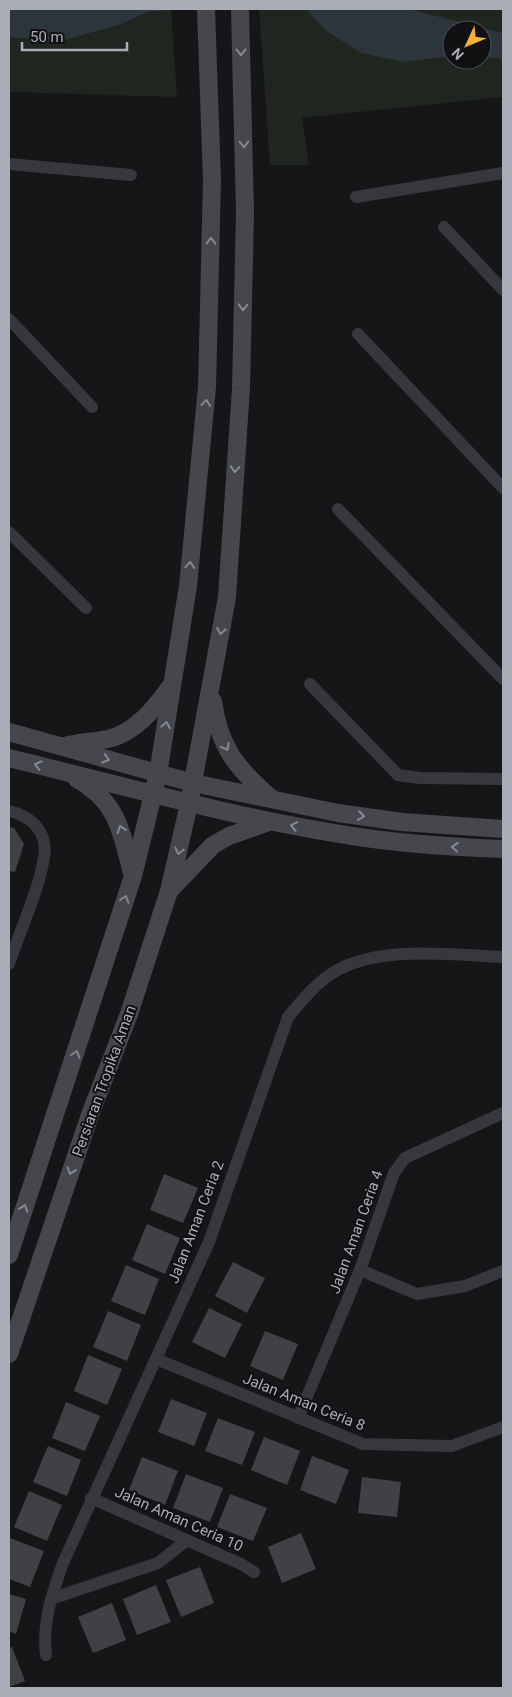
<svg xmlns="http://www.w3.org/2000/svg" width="512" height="1697" viewBox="0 0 512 1697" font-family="Roboto,sans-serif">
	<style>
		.green { fill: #1e261f; fill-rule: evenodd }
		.water { fill: #2c353c }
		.building { fill: #404145 }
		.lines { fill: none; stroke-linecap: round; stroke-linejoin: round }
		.street { stroke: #37383d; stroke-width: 12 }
		.secondary { stroke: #45474d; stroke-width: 18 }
		.oneway { stroke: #858993 }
		.labels { text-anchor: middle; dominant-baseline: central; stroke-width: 4; stroke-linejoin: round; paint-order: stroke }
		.street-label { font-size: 15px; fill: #a8adb8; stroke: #111113 }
	</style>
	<rect width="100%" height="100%" fill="#161618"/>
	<g class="green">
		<path d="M9 9H171L177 97 9 92Z"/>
		<path d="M259 9H503V97L302 118 309 165H270ZM452 30H482V60H452Z"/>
	</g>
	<g class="water">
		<path d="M9 9H181L147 12 122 24 61 41 9 37Z"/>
		<path d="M306 9H408L503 33V59L482 56V30H452V56L403 62 361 53 325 30Z"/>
	</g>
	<g class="building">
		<path d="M9 827 14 828 24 844 15 872 9 871Z"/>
		<path d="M164 1174 198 1188 183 1223 150 1210Z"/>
		<path d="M147 1224 180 1238 165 1274 132 1260Z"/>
		<path d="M233 1262 265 1278 247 1313 215 1296Z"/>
		<path d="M126 1265 159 1279 145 1315 111 1301Z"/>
		<path d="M209 1308 242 1324 225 1358 192 1342Z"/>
		<path d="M108 1311 141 1325 127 1361 93 1347Z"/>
		<path d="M265 1331 298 1344 283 1380 250 1366Z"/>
		<path d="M88 1355 122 1369 107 1405 74 1391Z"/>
		<path d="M171 1399 207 1413 194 1446 158 1432Z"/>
		<path d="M66 1402 100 1416 85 1451 52 1438Z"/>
		<path d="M218 1418 255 1432 242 1465 205 1451Z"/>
		<path d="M264 1437 300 1451 287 1485 251 1470Z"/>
		<path d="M48 1446 81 1460 67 1496 33 1482Z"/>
		<path d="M312 1456 349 1470 336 1504 300 1490Z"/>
		<path d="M142 1457 178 1471 165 1505 129 1490Z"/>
		<path d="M186 1474 223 1488 210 1522 173 1508Z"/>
		<path d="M362 1477 401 1482 397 1517 358 1513Z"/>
		<path d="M29 1491 62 1505 47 1541 14 1527Z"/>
		<path d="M230 1494 267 1508 253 1541 217 1527Z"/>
		<path d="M301 1533 316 1569 282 1583 268 1547Z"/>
		<path d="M10 1538 44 1551 30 1587 9 1579Z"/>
		<path d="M200 1567 214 1603 181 1617 166 1580Z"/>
		<path d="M156 1585 171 1622 137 1635 123 1599Z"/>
		<path d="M9 1594 26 1599 16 1634 9 1631Z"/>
		<path d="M112 1603 126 1640 93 1653 78 1617Z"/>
		<path d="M12 1647 25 1681 9 1687V1648Z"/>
	</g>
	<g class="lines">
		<g class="street">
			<path d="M9 164 131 175"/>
			<path d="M356 197 503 173"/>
			<path d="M444 227 503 290"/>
			<path d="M9 319 92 407"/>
			<path d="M358 334 503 488"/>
			<path d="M338 509 503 679"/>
			<path d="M9 532 86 608"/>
			<path d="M310 684 398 775 420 778 503 779"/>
			<path d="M9 811C25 815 40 824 44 842 50 865 17 938 9 964"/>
			<path d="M360 1270 417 1294 465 1286 503 1271"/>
			<path d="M156 1359 363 1444 452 1446 503 1427"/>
			<path d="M298 1418 360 1270 394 1173 405 1158 503 1113"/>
			<path d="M91 1498 241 1564 254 1572"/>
			<path d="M51 1599 158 1563 187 1540"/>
			<path d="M46 1655C42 1623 52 1594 63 1563L209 1242 288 1017C301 1002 314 985 331 974 376 944 451 955 503 957"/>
		</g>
		<g class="secondary">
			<path d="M213 701C219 747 237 769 271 798"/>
			<path d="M9 732 193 783 338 813 402 822 503 829"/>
			<path d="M65 746C79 742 94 742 108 739 135 733 155 708 170 687"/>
			<path d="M9 758C117 784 224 815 334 833 390 843 446 847 503 849"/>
			<path d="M77 779C118 802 121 831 132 873"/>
			<path d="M171 889 213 845 229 836 269 822"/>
			<path d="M9 1255 133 876 158 774 188 586 207 387 212 181 206 9"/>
			<path d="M9 1354 91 1112 129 1014 169 891 189 804 227 597 241 388 245 214 240 9"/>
		</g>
	</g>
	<defs><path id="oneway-chevron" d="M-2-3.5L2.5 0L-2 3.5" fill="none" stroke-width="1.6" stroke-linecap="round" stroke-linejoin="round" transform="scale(1.25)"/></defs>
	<g class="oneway">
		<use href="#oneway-chevron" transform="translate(241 52) rotate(89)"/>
		<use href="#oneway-chevron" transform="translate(244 144) rotate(88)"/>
		<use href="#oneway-chevron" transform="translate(211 241) rotate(-89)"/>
		<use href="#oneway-chevron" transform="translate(243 307) rotate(91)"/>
		<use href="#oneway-chevron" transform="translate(206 403) rotate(-85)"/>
		<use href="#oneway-chevron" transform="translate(235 469) rotate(94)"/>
		<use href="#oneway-chevron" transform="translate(190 565) rotate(-85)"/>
		<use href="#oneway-chevron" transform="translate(221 631) rotate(100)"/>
		<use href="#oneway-chevron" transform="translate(166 725) rotate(-81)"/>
		<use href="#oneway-chevron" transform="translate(226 747) rotate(62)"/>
		<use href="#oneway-chevron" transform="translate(106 759) rotate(16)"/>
		<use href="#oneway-chevron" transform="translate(38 765) rotate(-166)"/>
		<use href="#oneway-chevron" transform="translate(361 816) rotate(8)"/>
		<use href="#oneway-chevron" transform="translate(294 826) rotate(-169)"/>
		<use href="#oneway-chevron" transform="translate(121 829) rotate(-110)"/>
		<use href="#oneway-chevron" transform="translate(455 847) rotate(-175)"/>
		<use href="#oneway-chevron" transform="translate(179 851) rotate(103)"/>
		<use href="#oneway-chevron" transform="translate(125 899) rotate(-72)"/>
		<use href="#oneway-chevron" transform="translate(76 1054) rotate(-72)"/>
		<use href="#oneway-chevron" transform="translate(71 1171) rotate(109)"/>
		<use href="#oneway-chevron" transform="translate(24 1208) rotate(-71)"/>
	</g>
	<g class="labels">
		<g class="street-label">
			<text transform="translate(104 1081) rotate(-70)">Persiaran Tropika Aman</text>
			<text transform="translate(196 1222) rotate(-69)">Jalan Aman Ceria 2</text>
			<text transform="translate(356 1232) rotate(-70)">Jalan Aman Ceria 4</text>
			<text transform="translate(304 1402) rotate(22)">Jalan Aman Ceria 8</text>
			<text transform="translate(179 1519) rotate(24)">Jalan Aman Ceria 10</text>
		</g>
	</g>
	<rect width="512" height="1697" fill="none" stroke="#a8adb8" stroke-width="20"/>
	<g transform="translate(467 45) rotate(226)"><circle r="24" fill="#111113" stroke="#4d4f55"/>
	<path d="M0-4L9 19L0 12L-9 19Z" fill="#f2b134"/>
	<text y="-8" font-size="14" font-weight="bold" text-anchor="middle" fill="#a8adb8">N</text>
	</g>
	<path d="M22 42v8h105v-8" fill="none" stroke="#a8adb8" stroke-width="2.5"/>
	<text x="30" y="42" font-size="15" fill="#a8adb8" stroke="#111113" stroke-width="4" paint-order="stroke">50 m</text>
</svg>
